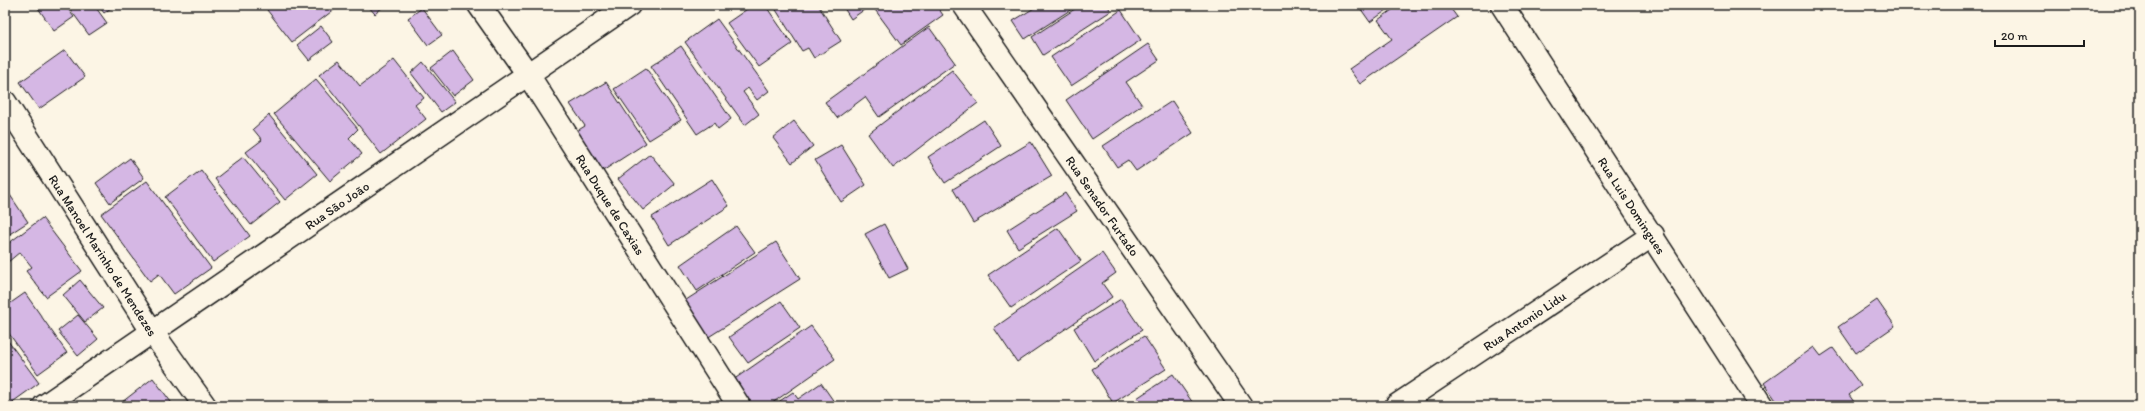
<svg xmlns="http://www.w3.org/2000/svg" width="2145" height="411" viewBox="0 0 2145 411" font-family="Itim,sans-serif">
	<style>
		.building { fill: #d5b7e4; stroke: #1c1c1c }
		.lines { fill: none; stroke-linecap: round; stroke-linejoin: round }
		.minor-casing { stroke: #1c1c1c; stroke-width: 25 }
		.minor { stroke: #fcf5e5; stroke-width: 22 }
		.labels { text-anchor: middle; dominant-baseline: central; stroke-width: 3; stroke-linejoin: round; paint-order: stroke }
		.street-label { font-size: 13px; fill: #1c1c1c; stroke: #fcf5e5 }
	</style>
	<rect width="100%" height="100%" fill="#fcf5e5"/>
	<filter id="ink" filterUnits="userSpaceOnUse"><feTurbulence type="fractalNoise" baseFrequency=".025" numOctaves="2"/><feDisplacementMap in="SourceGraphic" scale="8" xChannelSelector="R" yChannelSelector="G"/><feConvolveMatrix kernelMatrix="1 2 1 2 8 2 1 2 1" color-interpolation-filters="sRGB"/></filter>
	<g filter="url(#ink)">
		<g class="building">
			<path d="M36 5H65L74 17 54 31Z"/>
			<path d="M67 5H94L107 23 89 35Z"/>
			<path d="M98 5H115L104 13Z"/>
			<path d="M272 5H340L292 42 267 10Z"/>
			<path d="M367 5H385L375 14Z"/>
			<path d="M753 5H765L792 44 759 67 727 23Z"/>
			<path d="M773 5H818L841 41 814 58 808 48 802 51Z"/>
			<path d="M842 5H871L851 19Z"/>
			<path d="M876 5H936L943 15 901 45 873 7Z"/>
			<path d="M1039 5H1078L1025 39 1013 21Z"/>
			<path d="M1081 5H1107L1111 11 1043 55 1032 37Z"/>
			<path d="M1358 5H1394L1370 22Z"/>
			<path d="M1399 5H1448L1457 17 1360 84 1349 69 1392 39 1378 20Z"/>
			<path d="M422 8 442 35 428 45 408 18Z"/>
			<path d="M1121 10 1141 40 1071 86 1051 57Z"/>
			<path d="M717 19 769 91 757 100 748 88 743 92 759 114 745 125 685 42Z"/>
			<path d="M321 26 333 42 309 60 297 45Z"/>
			<path d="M929 27 955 63 879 117 865 97 837 118 825 102Z"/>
			<path d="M1148 44 1159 60 1126 82 1142 105 1092 139 1066 100Z"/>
			<path d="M681 46 731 119 718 129 714 123 697 134 651 66Z"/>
			<path d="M65 50 85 77 39 109 20 82Z"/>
			<path d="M453 51 474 80 453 96 431 68Z"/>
			<path d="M339 60 360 86 394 60 424 98 415 105 426 119 381 154 319 75Z"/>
			<path d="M423 62 455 102 441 112 411 73Z"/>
			<path d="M646 68 681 120 649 140 614 89Z"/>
			<path d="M952 70 978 103 893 168 868 134Z"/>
			<path d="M316 79 358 129 349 138 362 154 330 181 274 114Z"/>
			<path d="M606 82 646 143 598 174 572 134 585 126 570 104Z"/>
			<path d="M1172 101 1193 133 1136 171 1128 160 1117 167 1103 146Z"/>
			<path d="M269 115 317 174 285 200 246 152 262 140 253 129Z"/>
			<path d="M984 120 1001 146 945 183 928 157Z"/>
			<path d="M794 121 813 146 792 163 773 138Z"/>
			<path d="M1031 142 1052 176 973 223 953 189Z"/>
			<path d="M841 145 866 185 841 202 815 160Z"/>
			<path d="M650 154 675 184 643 210 618 179Z"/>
			<path d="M243 157 280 202 251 225 215 179Z"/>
			<path d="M130 158 144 178 110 203 96 183Z"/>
			<path d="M201 170 250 236 213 262 165 197Z"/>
			<path d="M712 179 729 206 669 245 652 217Z"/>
			<path d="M147 181 211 268 174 294 159 274 150 281 101 214Z"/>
			<path d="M8 192 28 222 5 237V194Z"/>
			<path d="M1065 193 1077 211 1018 248 1007 230Z"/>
			<path d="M42 218 82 271 46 297 26 271 32 267 20 252 8 262 5 258V246Z"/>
			<path d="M884 224 908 269 889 278 865 234Z"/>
			<path d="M736 226 755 252 697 291 680 265Z"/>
			<path d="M1058 228 1081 261 1011 308 988 275Z"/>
			<path d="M776 242 800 279 707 338 683 302Z"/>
			<path d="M1102 253 1116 273 1102 283 1112 297 1017 362 994 328Z"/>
			<path d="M80 280 103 308 85 322 63 295Z"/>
			<path d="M25 293 67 353 38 374 5 328V307Z"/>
			<path d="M1121 299 1142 330 1094 361 1074 328Z"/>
			<path d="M1877 300 1895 326 1856 353 1838 327Z"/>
			<path d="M781 301 800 328 748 363 729 337Z"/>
			<path d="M78 315 98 339 78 356 58 331Z"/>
			<path d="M811 326 835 359 768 406H751L733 380Z"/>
			<path d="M1144 336 1166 369 1113 403 1092 369Z"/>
			<path d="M5 337 39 383 7 406H5Z"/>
			<path d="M1814 347 1821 356 1833 348 1861 386 1849 395 1857 406H1780L1764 383Z"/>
			<path d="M1173 374 1195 406H1143L1137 398Z"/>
			<path d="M153 378 174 406H117Z"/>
			<path d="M821 383 837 406 774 405 793 392 798 399Z"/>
		</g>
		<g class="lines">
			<defs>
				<g id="minor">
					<path id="s1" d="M479 5 527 73 739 406"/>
					<path id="s2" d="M964 5 1241 406"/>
					<path id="s3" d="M1502 5 1762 406"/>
					<path id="s4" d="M5 102 153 333 205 406"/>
					<path id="s5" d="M44 406 629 5"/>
					<path id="s6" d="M1396 406 1653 235"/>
				</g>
			</defs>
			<use href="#minor" class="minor-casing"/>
			<use href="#minor" class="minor"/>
		</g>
	</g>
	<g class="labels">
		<g class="street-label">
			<text stroke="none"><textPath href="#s5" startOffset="355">Rua São João</textPath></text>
			<text stroke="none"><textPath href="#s1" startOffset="239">Rua Duque de Caxias</textPath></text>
			<text stroke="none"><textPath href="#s3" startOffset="239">Rua Luis Domingues</textPath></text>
			<text stroke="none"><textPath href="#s2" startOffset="244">Rua Senador Furtado</textPath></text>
			<text stroke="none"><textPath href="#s4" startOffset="182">Rua Manoel Marinho de Mendezes</textPath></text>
			<text stroke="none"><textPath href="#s6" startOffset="154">Rua Antonio Lidu</textPath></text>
		</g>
	</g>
	<rect width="2145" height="411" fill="none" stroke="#fcf5e5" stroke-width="20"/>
	<rect x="10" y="10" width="2125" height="391" fill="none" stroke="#1c1c1c" stroke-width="1.5" filter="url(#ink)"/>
	<path d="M1995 40v6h89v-6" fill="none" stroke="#1c1c1c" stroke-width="2"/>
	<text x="2001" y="40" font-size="12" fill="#1c1c1c" stroke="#fcf5e5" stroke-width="3" paint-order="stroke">20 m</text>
</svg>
